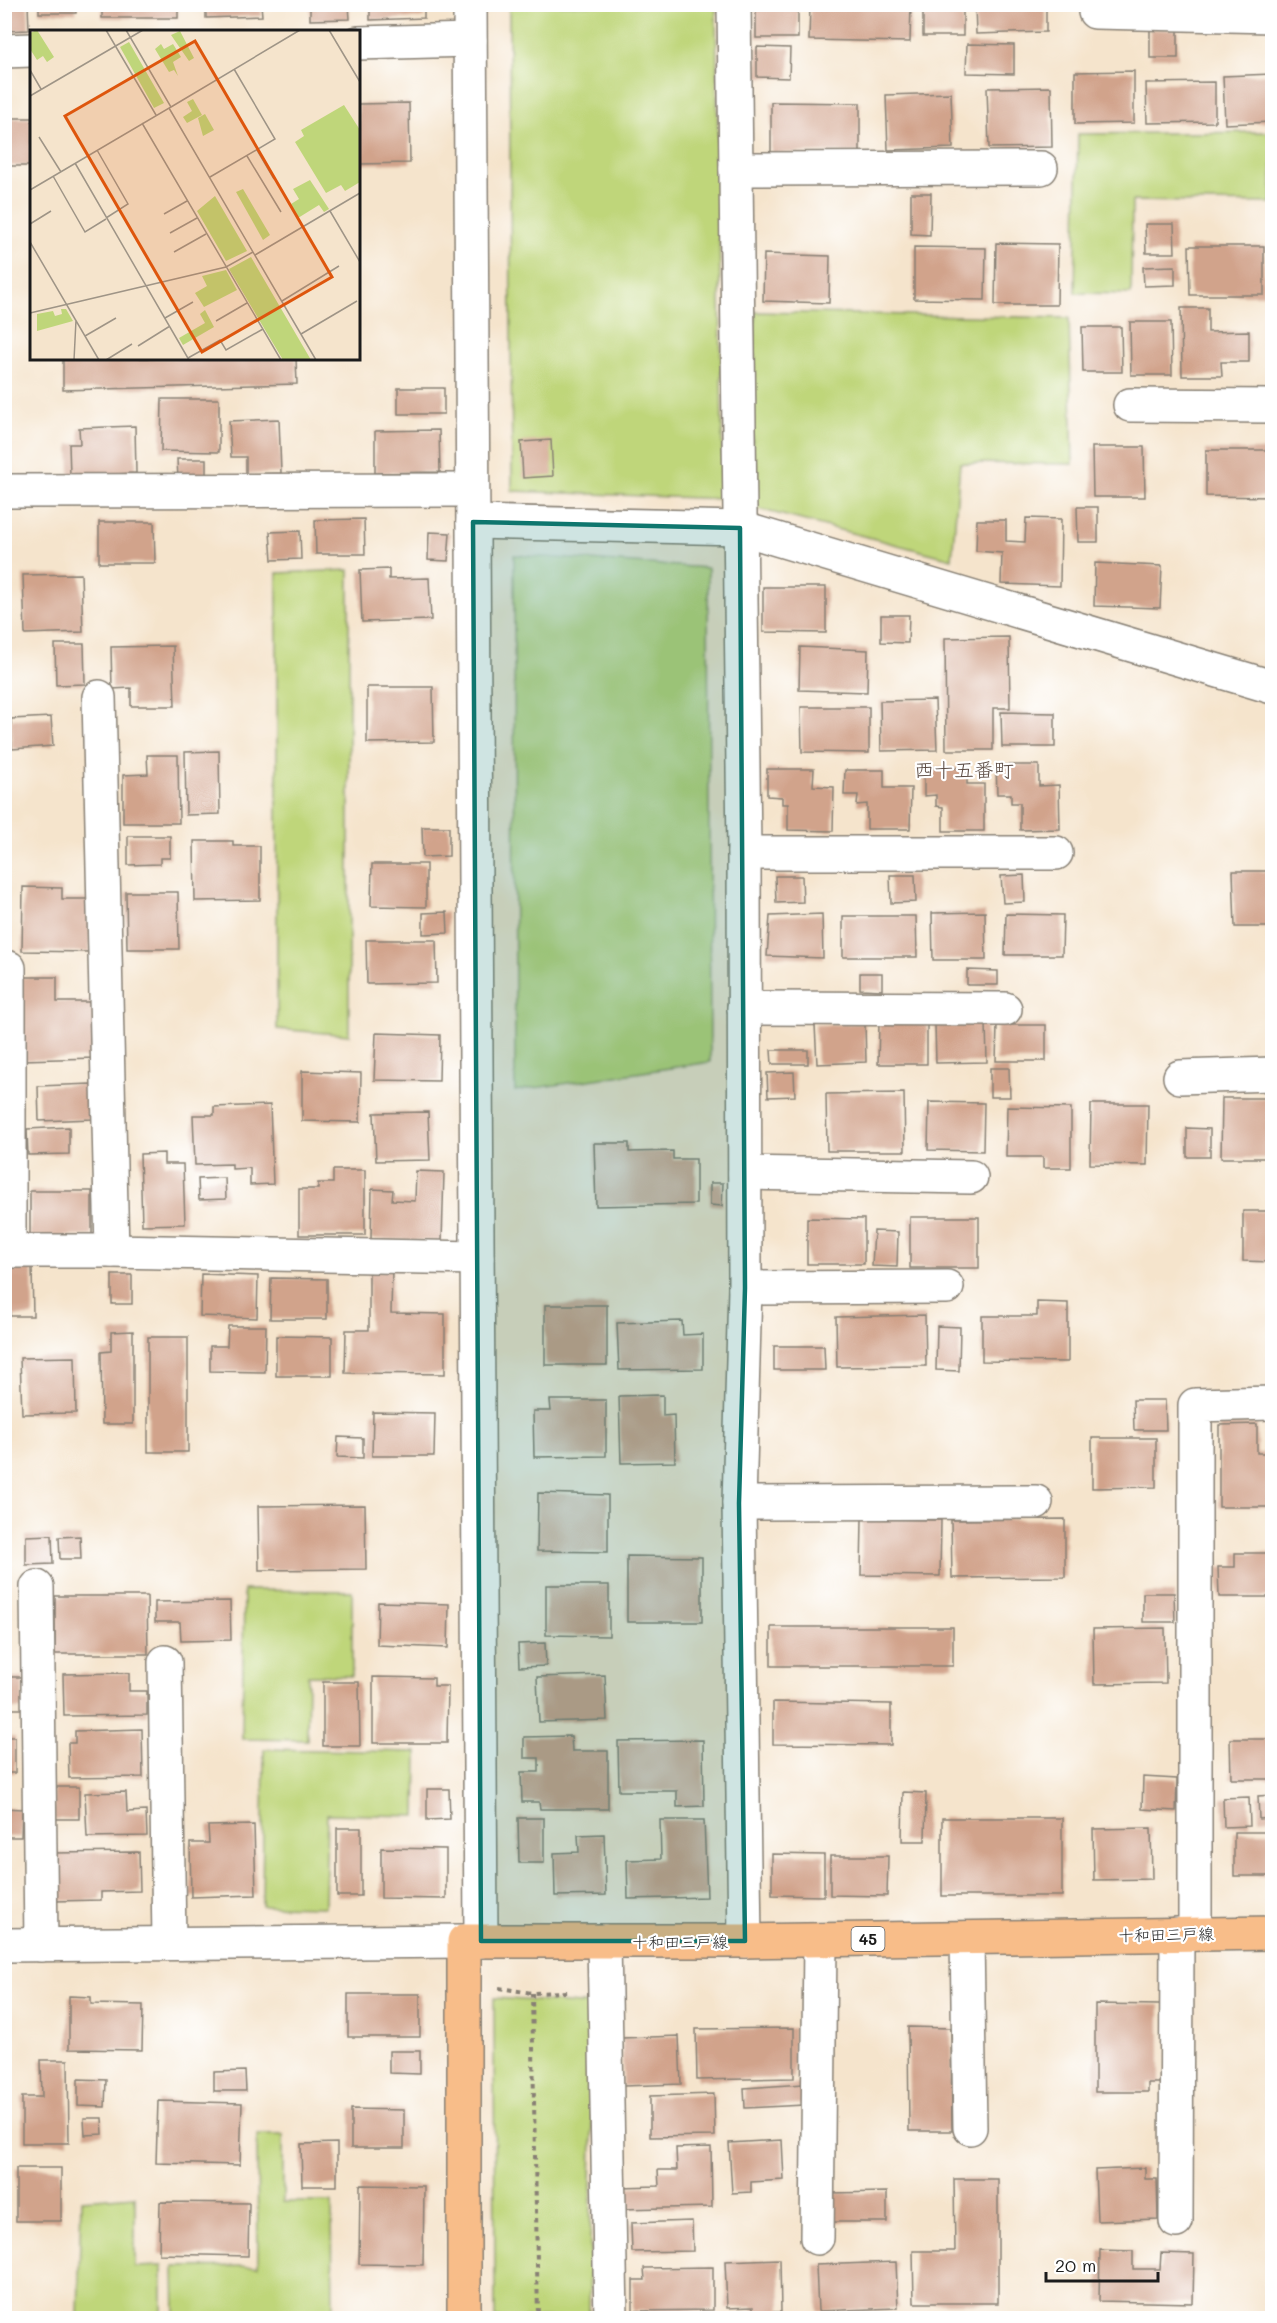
<svg xmlns="http://www.w3.org/2000/svg" width="1277" height="2323" viewBox="0 0 1277 2323" font-family="Mali,'Klee One',sans-serif">
	<style>
		.green { fill: #bfd67a; stroke: #6e794b; stroke-width: 1.5 }
		.building { fill: #d1a38b }
		.lines { fill: none; stroke-linecap: round; stroke-linejoin: round }
		.minor-casing { stroke: #888074; stroke-width: 36 }
		.major-casing { stroke: #888074; stroke-width: 36 }
		.path { stroke: #888074; stroke-width: 4; stroke-dasharray: 4.5 4.5; stroke-linecap: butt }
		.minor { stroke: #fff; stroke-width: 33 }
		.major { stroke: #f8bd89; stroke-width: 33 }
		.marked { fill: #0f766e; fill-opacity: 0.2; stroke: #0f766e; stroke-width: 4.5; stroke-linejoin: round }
		.labels { text-anchor: middle; dominant-baseline: central; stroke-width: 4.5; stroke-linejoin: round; paint-order: stroke }
		.shield { fill: #fff; stroke: #606060; stroke-width: 1.5 }
		.shield-label { font-size: 15px; font-weight: bold; fill: #1c1c1c }
		.street-label { font-size: 16px; fill: #1c1c1c; stroke: #fff }
		.quarter-label { font-size: 20px; fill: #5b4b43; stroke: #fff }
		.inset-road { fill: none; stroke: #9e9486; stroke-width: 1.5 }
		.view { fill: #de560d; fill-opacity: 0.15; stroke: #de560d; stroke-width: 3 }
		.inset-edge { fill: none; stroke: #1c1c1c; stroke-width: 3 }
	</style>
	<rect width="100%" height="100%" fill="#fff"/>
	<filter id="ink" filterUnits="userSpaceOnUse"><feTurbulence type="fractalNoise" baseFrequency=".0167" numOctaves="2"/><feDisplacementMap in="SourceGraphic" scale="12" xChannelSelector="R" yChannelSelector="G"/><feConvolveMatrix kernelMatrix="1 2 1 2 8 2 1 2 1" color-interpolation-filters="sRGB"/></filter>
	<filter id="wash" filterUnits="userSpaceOnUse"><feTurbulence type="fractalNoise" baseFrequency=".008" numOctaves="4" result="noise"/><feDisplacementMap in="SourceGraphic" scale="24" xChannelSelector="R" yChannelSelector="G"/><feGaussianBlur stdDeviation="1.35" result="paint"/><feColorMatrix in="noise" values="0 0 0 0 0 0 0 0 0 0 0 0 0 0 0 0 0 1.4 0 .05"/><feComposite in="paint" operator="in"/></filter>
	<g filter="url(#wash)">
		<rect width="100%" height="100%" fill="#f5e4cc"/>
		<g class="green">
			<path d="M509 5H716L723 499 512 491Z"/>
			<path d="M1272 132V203L1132 201 1131 294 1075 293 1078 134Z"/>
			<path d="M755 312 1069 318 1073 464 960 463 952 559 751 507Z"/>
			<path d="M514 555 708 568 710 1062 515 1091Z"/>
			<path d="M349 570V1035L277 1029V573Z"/>
			<path d="M244 1590 352 1591V1676L308 1675 307 1740 242 1739Z"/>
			<path d="M264 1749 417 1752 416 1816 327 1814 325 1907 262 1906Z"/>
			<path d="M494 1998 594 2005 589 2318H495Z"/>
			<path d="M257 2135H283V2202H332L333 2318H175L174 2267 258 2266Z"/>
			<path d="M135 2196V2267L162 2266V2318H78L81 2200Z"/>
		</g>
		<g id="blocks">
			<g class="building">
				<path d="M4 4H28L29 30 4 31Z"/>
				<rect x="39" y="4" width="37" height="9"/>
				<path d="M206 4H261L262 16 206 18Z"/>
				<path d="M370 4H424V18L370 20Z"/>
				<rect x="756" y="4" width="42" height="34"/>
				<path d="M810 4H911L910 42 809 40Z"/>
				<rect x="923" y="4" width="40" height="32"/>
				<path d="M975 4H1046V32L976 34Z"/>
				<rect x="102" y="5" width="76" height="13"/>
				<path d="M310 5H349L350 19 310 20Z"/>
				<path d="M1150 29 1178 30V58H1150Z"/>
				<path d="M967 44 1014 45V74L966 73Z"/>
				<path d="M757 47 790 48 789 78 757 77Z"/>
				<path d="M1134 71V123L1075 124V72Z"/>
				<path d="M1272 74V122L1225 124 1223 76Z"/>
				<path d="M1215 82V122L1147 123 1146 83Z"/>
				<path d="M1051 87 1052 147 989 148 987 88Z"/>
				<path d="M951 93 953 148 888 150 886 95Z"/>
				<path d="M771 102 860 103V152L771 153Z"/>
				<path d="M409 103 410 163 358 164V104Z"/>
				<path d="M9 118H32V166H10Z"/>
				<path d="M911 193H931L930 235 911 234Z"/>
				<path d="M1145 224H1174L1175 253H1146Z"/>
				<path d="M996 243 1058 244 1057 305H995Z"/>
				<path d="M1189 246H1264V295H1190Z"/>
				<path d="M914 247 986 248 985 300 914 299Z"/>
				<path d="M764 254 830 256 829 303 763 301Z"/>
				<path d="M1175 266V285L1144 286 1143 267Z"/>
				<path d="M1181 308H1208V332L1249 331V362H1221L1222 376H1182Z"/>
				<path d="M1130 322H1171L1172 375H1131Z"/>
				<path d="M1082 327H1121L1122 372H1083Z"/>
				<path d="M63 358H296L297 384 63 390Z"/>
				<rect x="398" y="388" width="46" height="26"/>
				<path d="M162 399H219V452L161 451Z"/>
				<path d="M279 419 281 473 246 474V457H231L229 421Z"/>
				<path d="M135 426 136 473 70 476 69 444H80L79 428Z"/>
				<path d="M439 430 440 472 375 473V431Z"/>
				<path d="M551 440 553 476 523 478 521 442Z"/>
				<path d="M1092 447H1144L1145 497H1093Z"/>
				<rect x="4" y="448" width="4" height="25"/>
				<path d="M1206 450H1272V497L1206 496Z"/>
				<path d="M177 459H206V478H178Z"/>
				<path d="M1077 507H1098V542H1078Z"/>
				<path d="M1026 518 1061 519 1060 586 1001 584 1002 553 976 551 977 520H1006V541L1025 542Z"/>
				<path d="M364 519 365 554H316L315 520Z"/>
				<path d="M99 522H154L155 563H99Z"/>
				<path d="M300 531 301 559 272 560 270 532Z"/>
				<path d="M429 532 450 533 448 561 428 560Z"/>
				<path d="M1095 563 1162 566 1160 608 1094 606Z"/>
				<path d="M389 569V579L429 578 431 620 362 622 360 570Z"/>
				<path d="M81 574 83 632 25 634 23 575Z"/>
				<path d="M763 587H826V633L763 632Z"/>
				<path d="M881 615H909L908 643 881 642Z"/>
				<path d="M1009 637 1010 708H993V750H946L945 638Z"/>
				<path d="M55 644H84L85 684 56 685Z"/>
				<path d="M173 646 175 706H131V688L112 689 111 647Z"/>
				<path d="M800 647 868 650 867 692 799 690Z"/>
				<path d="M367 687H433L434 742 367 743Z"/>
				<path d="M935 700 937 750 881 751 880 701Z"/>
				<path d="M801 707H869V753L802 752Z"/>
				<path d="M1001 712 1055 713V747H1002Z"/>
				<path d="M51 717 53 746 12 749 11 719Z"/>
				<path d="M219 751 220 814 186 815 185 752Z"/>
				<path d="M147 755H178L179 823H123V775L148 774Z"/>
				<path d="M996 765H1039V786L1059 785 1060 829 1020 830V803H1011V794H997Z"/>
				<path d="M924 768H967V784H984V831H943V807L936 806V795L924 796Z"/>
				<path d="M767 769H814L813 786 834 787 833 831 788 830V804H782V797L767 796Z"/>
				<path d="M845 770H884V788H911L910 829H867V804L857 805 858 795H844Z"/>
				<path d="M422 827H449V856L423 857Z"/>
				<path d="M128 836H170V858H160V864L128 865Z"/>
				<path d="M194 841H233V846H260V900L195 901Z"/>
				<path d="M372 864H426V907L371 906Z"/>
				<path d="M1233 871H1272V927H1235Z"/>
				<path d="M890 875H915L916 902 891 903Z"/>
				<path d="M1024 875 1025 902 1003 903 1001 876Z"/>
				<path d="M775 876H802L803 902 776 903Z"/>
				<path d="M23 887 62 888V899H90V952L22 951Z"/>
				<path d="M126 892H178L179 949H127Z"/>
				<path d="M447 912 448 933 423 934V913Z"/>
				<path d="M985 912 986 960H933L932 913Z"/>
				<path d="M822 914 823 958 767 956 770 916Z"/>
				<path d="M1006 914 1063 915 1062 955H1005Z"/>
				<path d="M843 916H916L917 957H843Z"/>
				<path d="M366 940H436L437 983 367 984Z"/>
				<path d="M967 970 998 971V985H967Z"/>
				<path d="M860 973H882V990L860 989Z"/>
				<path d="M20 977H57V1002H94L96 1058 22 1060Z"/>
				<path d="M879 1022H927V1064H878Z"/>
				<path d="M865 1023 866 1062 817 1064 815 1025Z"/>
				<path d="M986 1023 987 1062 936 1063 935 1024Z"/>
				<path d="M997 1025H1046V1061H996Z"/>
				<path d="M376 1033 440 1035 439 1081 374 1080Z"/>
				<path d="M771 1050H808V1064H772Z"/>
				<path d="M990 1068H1009L1010 1097H990Z"/>
				<path d="M302 1071 361 1073 360 1122 302 1121Z"/>
				<path d="M794 1072 795 1096 768 1097 767 1073Z"/>
				<path d="M92 1084 93 1119 39 1121 38 1086Z"/>
				<path d="M904 1093 905 1151H827L826 1094Z"/>
				<path d="M1222 1098H1272V1158H1221Z"/>
				<path d="M929 1102 984 1103 983 1151 928 1150Z"/>
				<path d="M1091 1104H1148L1147 1165 1090 1164Z"/>
				<path d="M270 1105 273 1184 250 1185V1168L232 1169V1164L195 1165 193 1115H214V1107Z"/>
				<path d="M1007 1107 1071 1108V1168H1043V1157H1006Z"/>
				<path d="M428 1112 430 1160 376 1161 374 1113Z"/>
				<path d="M69 1127V1154L28 1155 27 1129Z"/>
				<path d="M1187 1128 1210 1129V1157H1187Z"/>
				<path d="M594 1143H629V1152L673 1151V1159H696V1204L596 1206Z"/>
				<path d="M164 1153V1164H183L185 1224 142 1225 140 1154Z"/>
				<path d="M333 1170H365V1235H299V1189H318V1183H333Z"/>
				<path d="M416 1171 444 1172 442 1241 371 1239 372 1189 393 1190 392 1200 415 1201Z"/>
				<path d="M225 1178 226 1199 199 1200 198 1179Z"/>
				<path d="M710 1183H723L722 1206 710 1205Z"/>
				<path d="M30 1191H92V1236L30 1237Z"/>
				<path d="M1243 1211H1272V1262L1243 1261Z"/>
				<rect x="910" y="1217" width="69" height="51"/>
				<path d="M807 1218 864 1219V1264H807Z"/>
				<path d="M874 1231 898 1232 897 1267 872 1266Z"/>
				<path d="M10 1268H32L33 1316H10Z"/>
				<path d="M369 1270H392L391 1313 445 1314V1374L345 1373 346 1330H369Z"/>
				<path d="M201 1274 258 1276 257 1318 200 1316Z"/>
				<rect x="112" y="1275" width="20" height="29"/>
				<path d="M271 1278 327 1279V1319H270Z"/>
				<path d="M1037 1302 1068 1303V1362L982 1361V1316H1037Z"/>
				<rect x="545" y="1305" width="62" height="60"/>
				<path d="M925 1315 926 1366 837 1367 836 1317Z"/>
				<path d="M682 1321 683 1335 703 1334V1369L619 1370 617 1323Z"/>
				<path d="M228 1326H266L265 1372 210 1371V1346H227Z"/>
				<path d="M937 1326 960 1327 959 1371 936 1370Z"/>
				<path d="M133 1331V1424H102L101 1352 111 1351V1332Z"/>
				<path d="M276 1336 332 1337V1376H276Z"/>
				<rect x="148" y="1337" width="40" height="115"/>
				<path d="M774 1346H824L825 1370H774Z"/>
				<path d="M75 1357 76 1413 22 1414 20 1358Z"/>
				<path d="M663 1395V1416L674 1415 675 1462 621 1463 619 1396Z"/>
				<path d="M550 1400H606V1456L534 1457 533 1411H551Z"/>
				<path d="M1133 1400H1165L1166 1430H1134Z"/>
				<path d="M373 1412 435 1413 434 1456H372Z"/>
				<path d="M1257 1424V1453H1272V1507H1219V1425Z"/>
				<path d="M338 1437 363 1438V1458L337 1457Z"/>
				<path d="M1092 1438H1156V1487L1092 1488Z"/>
				<path d="M538 1493 608 1495V1552L537 1551Z"/>
				<path d="M365 1505 366 1569 259 1570 258 1506Z"/>
				<path d="M862 1519 941 1520 940 1576 861 1575Z"/>
				<path d="M1065 1519V1577L952 1578 951 1520Z"/>
				<path d="M52 1535 53 1564 26 1565V1536Z"/>
				<path d="M80 1536 81 1559H60L59 1537Z"/>
				<path d="M1235 1553H1272V1597H1219L1218 1567H1235Z"/>
				<path d="M627 1556 702 1557V1622H627Z"/>
				<path d="M546 1585H609V1636L546 1635Z"/>
				<path d="M1143 1593H1174L1175 1622H1143Z"/>
				<path d="M55 1596H147L148 1654H55Z"/>
				<path d="M230 1601 231 1640 181 1641 180 1622H155V1602Z"/>
				<path d="M378 1602 449 1604 448 1648 377 1645Z"/>
				<rect x="771" y="1627" width="182" height="39"/>
				<path d="M1165 1628 1166 1683 1094 1684 1093 1629Z"/>
				<path d="M545 1643 546 1666 519 1667 518 1644Z"/>
				<path d="M129 1673V1691H147V1715L64 1716 63 1674Z"/>
				<path d="M605 1675 607 1720 539 1722 537 1677Z"/>
				<rect x="4" y="1677" width="19" height="32"/>
				<path d="M373 1677 434 1678V1686H448L447 1743H373Z"/>
				<path d="M323 1682H359L360 1746H323Z"/>
				<path d="M773 1702 891 1704V1745L773 1744Z"/>
				<path d="M142 1729 143 1777 69 1778 68 1743H75V1731Z"/>
				<path d="M571 1736 572 1751H608V1809H540L539 1802H522L521 1772H539V1758H524V1737Z"/>
				<rect x="4" y="1737" width="11" height="36"/>
				<path d="M1230 1739H1272V1779H1231Z"/>
				<path d="M703 1740 704 1806 677 1807V1791H619L618 1741Z"/>
				<path d="M1143 1777 1177 1779 1176 1811 1142 1809Z"/>
				<path d="M53 1787H79V1819H54Z"/>
				<path d="M427 1789H449L450 1819 427 1820Z"/>
				<path d="M126 1792 127 1812 146 1811 147 1836 87 1837 85 1793Z"/>
				<path d="M903 1792 926 1793 925 1841H902Z"/>
				<path d="M1272 1795V1818L1259 1819 1258 1796Z"/>
				<path d="M1249 1797 1250 1826 1224 1827 1223 1798Z"/>
				<path d="M4 1808 22 1809 21 1837H4Z"/>
				<path d="M518 1818H544V1863H519Z"/>
				<rect x="942" y="1818" width="120" height="78"/>
				<path d="M660 1820H704L707 1897 628 1899 627 1860 661 1859Z"/>
				<path d="M254 1825 256 1895 191 1897 190 1843H209L208 1826Z"/>
				<rect x="337" y="1828" width="24" height="68"/>
				<path d="M1151 1828 1152 1879 1094 1880 1093 1829Z"/>
				<rect x="1234" y="1832" width="38" height="44"/>
				<path d="M604 1834 606 1895 555 1896 554 1853 579 1852 578 1835Z"/>
				<path d="M381 1848 446 1849V1899L381 1898Z"/>
				<path d="M139 1852 140 1891 101 1892V1900L54 1901 53 1853Z"/>
				<path d="M772 1854 824 1855V1896L772 1895Z"/>
				<path d="M830 1856H888L887 1896 830 1895Z"/>
				<rect x="348" y="1994" width="72" height="43"/>
				<path d="M69 1996 91 1997V2004L143 2005 142 2050 69 2049Z"/>
				<path d="M1095 2004 1160 2005V2083H1148V2092H1095Z"/>
				<path d="M908 2027 951 2028 952 2131H909Z"/>
				<path d="M794 2028V2078L697 2080 696 2029Z"/>
				<path d="M679 2036 681 2084 623 2086 622 2038Z"/>
				<path d="M389 2051H420V2074L389 2073Z"/>
				<path d="M41 2060H68L69 2143H22V2097H42Z"/>
				<path d="M245 2071 246 2091H214V2072Z"/>
				<path d="M78 2079 106 2080 105 2107 78 2106Z"/>
				<path d="M803 2084 804 2105 745 2108 744 2088Z"/>
				<path d="M714 2094 715 2136 650 2137V2096Z"/>
				<path d="M158 2101 242 2103 240 2165 156 2163Z"/>
				<path d="M351 2109 404 2110V2148H351Z"/>
				<path d="M84 2118H102L103 2134 85 2135Z"/>
				<path d="M782 2140 784 2180 751 2182V2192L732 2193 729 2143Z"/>
				<path d="M337 2143V2186H302L301 2144Z"/>
				<path d="M711 2147 712 2207 619 2209V2187L659 2186 658 2170H677L676 2148Z"/>
				<rect x="16" y="2168" width="45" height="53"/>
				<path d="M1145 2168V2179H1157L1158 2219 1097 2221 1095 2170Z"/>
				<path d="M954 2179H998V2303H914L913 2251H955Z"/>
				<path d="M360 2185 424 2186 423 2265 359 2264Z"/>
				<path d="M887 2192V2222H830L829 2193Z"/>
				<path d="M160 2202 249 2203 248 2256 159 2254Z"/>
				<path d="M692 2221 693 2251 632 2252 631 2223Z"/>
				<path d="M1100 2250 1133 2251V2269H1160L1161 2253 1194 2254 1193 2303 1099 2301Z"/>
				<path d="M780 2259 781 2312H753V2307L727 2308 725 2261Z"/>
				<path d="M896 2262 898 2308 818 2311 816 2265Z"/>
				<path d="M713 2267V2310L633 2311V2280H645L644 2268Z"/>
			</g>
		</g>
	</g>
	<g filter="url(#ink)">
		<use href="#blocks" fill-opacity="0" stroke="#888074" stroke-width="1.5"/>
		<g class="lines">
			<defs>
				<g id="minor">
					<path d="M470 4 481 1941"/>
					<path d="M734 4 744 853 745 1288 739 1503 745 1941"/>
					<path d="M1095 4V12L1272 16"/>
					<path d="M358 43 470 40"/>
					<path d="M4 51 32 50"/>
					<path d="M736 169 1041 168"/>
					<path d="M1130 405 1272 406"/>
					<path d="M4 491 472 490"/>
					<path d="M473 522 740 528 1272 687"/>
					<path d="M99 697 112 1251"/>
					<path d="M744 853H1056"/>
					<path d="M744 1008 1005 1009"/>
					<path d="M1180 1077 1272 1074"/>
					<path d="M745 1173 971 1177"/>
					<path d="M4 1251H112L477 1258"/>
					<path d="M9 1251V968"/>
					<path d="M745 1288 947 1287"/>
					<path d="M739 1503 1036 1502"/>
					<path d="M37 1587 41 1945"/>
					<path d="M165 1662 169 1943"/>
					<path d="M1195 1934V1405L1272 1403"/>
					<path d="M967 1938 970 2128"/>
					<path d="M604 1941 611 2318"/>
					<path d="M4 1945 464 1941"/>
					<path d="M1176 2221 1177 1934"/>
					<path d="M817 2238 820 1940"/>
				</g>
				<path id="major" d="M464 2318V1941H745L1272 1933"/>
			</defs>
			<use href="#minor" class="minor-casing"/>
			<use href="#major" class="major-casing"/>
			<g class="path">
				<path d="M499 1988 532 1993 569 1992"/>
				<path d="M532 1993 538 2318"/>
			</g>
			<use href="#minor" class="minor"/>
			<use href="#major" class="major"/>
		</g>
	</g>
	<path class="marked" d="M473 522 740 528 745 1288 739 1503 745 1941H481Z"/>
	<g class="labels">
		<rect class="shield" x="851.5" y="1927" width="33" height="24" rx="4.5"/>
		<g class="shield-label">
			<text x="868" y="1939">45</text>
		</g>
		<g class="street-label">
			<text transform="translate(1166 1934) rotate(-1)">十和田三戸線</text>
			<text x="680" y="1941">十和田三戸線</text>
		</g>
		<g class="quarter-label">
			<text x="964" y="769">西十五番町</text>
		</g>
	</g>
	<g transform="translate(30 30)">
		<rect width="330" height="330" fill="#f5e4cc"/>
		<path d="M7 0 24 27 17 32 13 26 7 30 0 19V3ZM150 1 164 28 159 31 141 5ZM99 12 134 73 124 78 90 17ZM131 14 134 19 143 14 151 27 143 32 148 46 144 40 139 42 125 19ZM163 69 172 85 157 93 153 87 162 81 157 72ZM314 75 330 100V152L315 161 311 155 296 163 265 112 274 106 271 100ZM175 84 184 100 173 106 168 88ZM280 150 299 179 294 182 289 175 268 188 261 174 269 169 263 159ZM213 159 240 205 233 210 206 162ZM185 166 217 221 196 231 167 181ZM221 227 281 330H253L199 239ZM196 240 207 260 174 277 165 263 177 256 172 246ZM31 279H36L43 291 7 301V284L23 281 25 286 32 284ZM175 280 184 297 153 315 149 308 175 293 170 284Z" fill="#bfd67a"/>
		<path class="inset-road" d="M76 0 126 85M299 0 330 52M0 40 11 59M0 66 113 0M141 77 270 0M139 78 286 330M112 93 251 330M9 107 31 142M67 120 98 174 76 188M227 120 244 149M217 126 251 182M45 133 159 330M23 146 55 202 76 189M180 147 245 109 204 39M0 160 141 77 96 0M300 181 330 232M134 184 157 171M0 194 21 181M140 203 167 188M0 212 69 330M144 222 176 204M225 225 330 163M252 271 309 236M0 283 196 237 223 222M135 288 163 272M186 291 217 273M271 304 327 271M55 306 86 288M108 316 140 296M158 328 190 310 196 320 233 299M44 330 46 290M76 330 102 314"/>
		<path class="view" d="M165 11 302 247 172 322 35 86Z"/>
		<rect width="330" height="330" class="inset-edge"/>
	</g>
	<rect width="1277" height="2323" fill="none" stroke="#fff" stroke-width="24"/>
	<path d="M1046 2272v9h112v-9" fill="none" stroke="#1c1c1c" stroke-width="3"/>
	<text x="1055" y="2272" font-size="18" fill="#1c1c1c" stroke="#ffffff" stroke-width="4.5" paint-order="stroke">20 m</text>
</svg>
